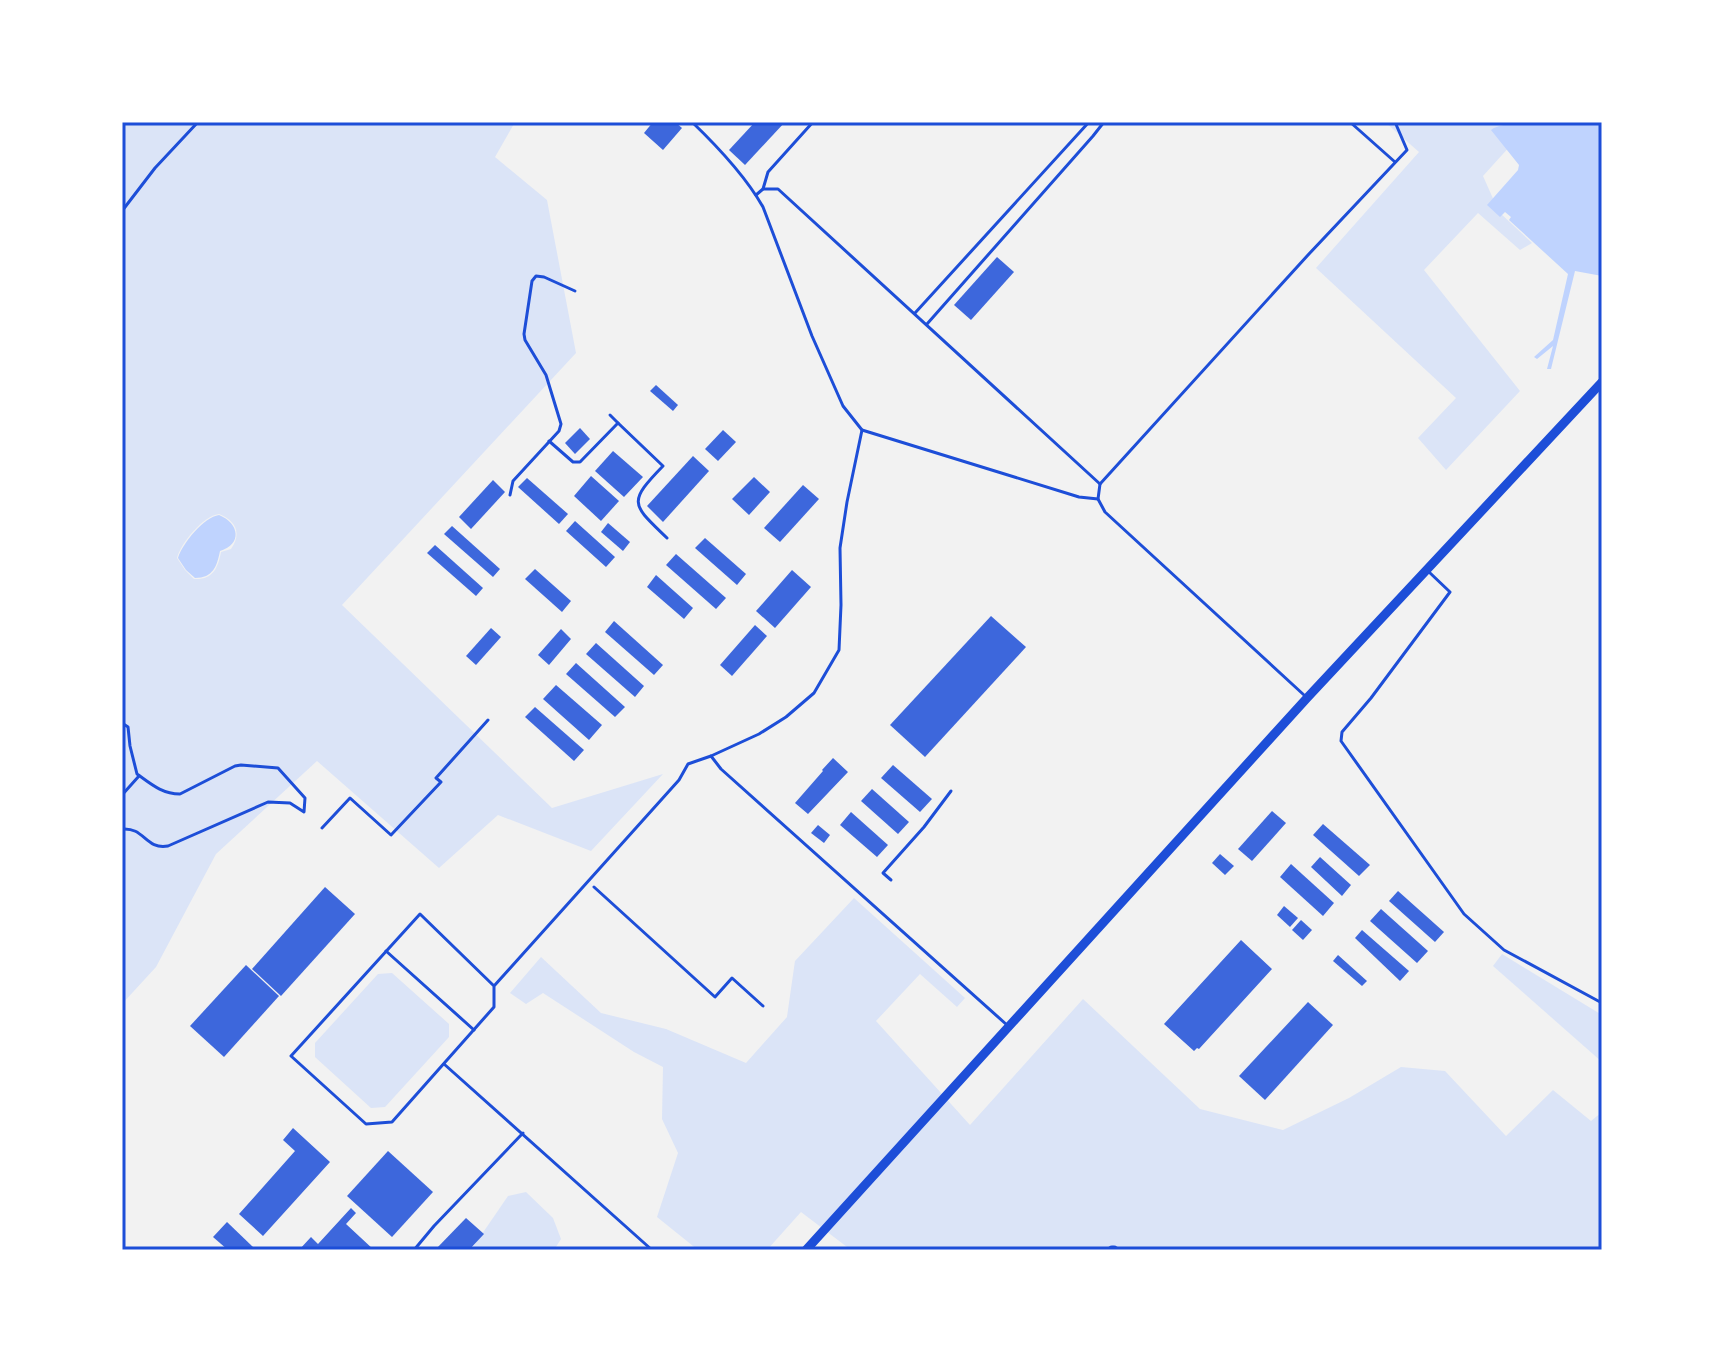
<svg xmlns="http://www.w3.org/2000/svg" width="1724" height="1372" viewBox="0 0 1724 1372" font-family="'Work Sans',sans-serif">
	<style>
		.green { fill: #dbe4f7; fill-rule: evenodd }
		.water { fill: #bfd3fe }
		.building { fill: #3d67dc }
		.lines { fill: none; stroke-linecap: round; stroke-linejoin: round }
		.path { stroke: #1d4ed8; stroke-width: 3 }
		.service { stroke: #1d4ed8; stroke-width: 3 }
		.tertiary { stroke: #1d4ed8; stroke-width: 9 }
		.neatline { fill: none; stroke: #1d4ed8; stroke-width: 3 }
	</style>
	<rect width="100%" height="100%" fill="#f2f2f2"/>
	<g class="green">
		<path d="M122 122H515L495 157 547 200 576 353 342 605 552 808 663 774 591 851 498 815 439 868 317 761 216 854 156 967 122 1004ZM219 514C236 521 242 533 231 549L221 552C218 568 213 580 194 579L185 570 177 558C181 543 203 516 219 514Z"/>
		<path d="M1385 122H1532L1483 176 1499 212 1532 243 1520 250 1478 213 1424 270 1520 391 1446 470 1418 438 1456 398 1316 268 1419 152Z"/>
		<path d="M854 898 965 998 957 1007 920 974 876 1021 970 1125 1083 999 1200 1109 1283 1130 1349 1098 1401 1067 1445 1071 1506 1136 1553 1090 1591 1121 1602 1112V1250H851L801 1212 767 1250H698L657 1217 678 1153 662 1119 663 1067 634 1052 543 993 526 1004 510 993 541 957 601 1013 666 1029 746 1063 787 1017 795 961Z"/>
		<path d="M1502 954 1602 1015V1062L1493 966Z"/>
		<path d="M392 973 449 1024V1037L385 1107 371 1108 315 1057V1043L378 974Z"/>
		<path d="M526 1192 553 1218 561 1239 554 1250H471L508 1196Z"/>
	</g>
	<g class="water">
		<path d="M1602 122V276L1575 271 1551 369H1547L1553 346 1537 359 1534 357 1553 340 1568 274 1509 220 1511 217 1505 212 1500 217 1487 205 1518 170 1519 165 1491 130C1506 117 1577 124 1600 125Z"/>
		<path d="M219 515C239 523 243 544 220 551 217 566 213 578 195 578L186 570 178 558C182 544 204 517 219 515Z"/>
	</g>
	<g class="building">
		<path d="M653 122H675L682 128 663 150 644 133Z"/>
		<path d="M755 122H785L745 165 729 150Z"/>
		<path d="M997 257 1014 272 971 320 954 305Z"/>
		<path d="M656 385 678 405 673 411 650 391Z"/>
		<path d="M580 428 590 439 575 454 565 443Z"/>
		<path d="M723 430 736 442 718 461 705 449Z"/>
		<path d="M613 451 643 477 624 497 595 471Z"/>
		<path d="M693 456 709 471 663 522 647 506Z"/>
		<path d="M591 476 619 501 601 521 574 496Z"/>
		<path d="M754 477 770 492 749 515 732 499Z"/>
		<path d="M527 478 568 514 559 524 518 487Z"/>
		<path d="M493 480 505 492 471 529 459 517Z"/>
		<path d="M803 485 819 499 780 542 764 528Z"/>
		<path d="M575 521 615 557 606 567 566 531Z"/>
		<path d="M608 523 630 542 623 551 601 532Z"/>
		<path d="M452 526 500 569 493 577 444 534Z"/>
		<path d="M705 538 746 574 737 585 695 548Z"/>
		<path d="M435 545 483 588 476 596 427 553Z"/>
		<path d="M676 554 726 598 716 609 666 565Z"/>
		<path d="M535 569 571 601 562 612 525 579Z"/>
		<path d="M792 570 811 587 775 628 756 611Z"/>
		<path d="M656 575 693 608 684 619 647 587Z"/>
		<path d="M991 616 1026 647 925 757 890 725Z"/>
		<path d="M614 621 663 665 654 675 605 632Z"/>
		<path d="M755 625 767 636 732 676 720 665Z"/>
		<path d="M491 628 501 637 476 665 466 656Z"/>
		<path d="M561 629 571 639 549 665 538 655Z"/>
		<path d="M596 643 644 686 635 697 586 654Z"/>
		<path d="M576 663 625 707 615 717 566 674Z"/>
		<path d="M556 685 602 725 589 740 543 699Z"/>
		<path d="M535 707 584 750 574 761 525 717Z"/>
		<path d="M833 758 848 772 808 814 795 803 823 771 822 770Z"/>
		<path d="M893 765 932 799 920 812 881 778Z"/>
		<path d="M872 789 909 822 898 834 861 801Z"/>
		<path d="M1272 811 1286 823 1252 861 1238 849Z"/>
		<path d="M851 812 888 845 877 857 840 825Z"/>
		<path d="M1323 824 1370 865 1359 876 1313 835Z"/>
		<path d="M818 825 830 835 824 843 811 833Z"/>
		<path d="M1220 854 1234 866 1225 875 1212 863Z"/>
		<path d="M1320 857 1351 885 1342 896 1311 867Z"/>
		<path d="M1291 864 1334 903 1323 916 1280 877Z"/>
		<path d="M325 887 355 914 281 996 252 969Z"/>
		<path d="M1398 891 1444 932 1435 942 1389 901Z"/>
		<path d="M1284 906 1298 918 1290 927 1277 915Z"/>
		<path d="M1381 909 1428 951 1417 963 1370 921Z"/>
		<path d="M1301 920 1312 930 1303 940 1292 930Z"/>
		<path d="M1362 930 1409 971 1400 981 1355 938Z"/>
		<path d="M1241 940 1272 969 1199 1049 1197 1048 1194 1051 1164 1024Z"/>
		<path d="M1338 955 1367 981 1362 986 1333 961Z"/>
		<path d="M246 965 279 996 224 1057 190 1026Z"/>
		<path d="M1308 1002 1333 1025 1265 1100 1239 1076Z"/>
		<path d="M293 1128 330 1162 263 1236 239 1214 295 1151 283 1140Z"/>
		<path d="M388 1151 433 1192 392 1237 347 1196Z"/>
		<path d="M351 1208 356 1213 346 1224 374 1250H299L311 1237 318 1244Z"/>
		<path d="M466 1218 484 1234 469 1250H435Z"/>
		<path d="M227 1222 253 1247 250 1250H228L213 1237Z"/>
	</g>
	<g class="lines">
		<g class="path">
			<path d="M122 211 155 168 198 122"/>
			<path d="M610 415 618 423"/>
			<path d="M549 441 573 462H580L618 423 663 466C627 503 632 504 667 538"/>
			<path d="M510 495 513 481 559 431 561 424 546 375 525 340 524 334 532 281 536 276 544 277 575 291"/>
			<path d="M122 723 128 727 130 746 137 774C151 784 162 794 180 794L235 766 241 765 278 768 305 798 304 812 290 803 268 802 168 846C145 850 145 827 122 829"/>
			<path d="M122 795 139 776"/>
			<path d="M322 828 350 798 391 835 441 782 436 778 488 720"/>
			<path d="M891 880 883 873 924 827 951 791"/>
			<path d="M594 887 715 997 732 978 763 1006"/>
		</g>
		<g class="service">
			<path d="M692 122C717 146 746 177 763 207L812 336 843 406 862 430 1079 497 1098 499"/>
			<path d="M1350 122 1395 162"/>
			<path d="M763 189H778L1100 484"/>
			<path d="M756 195 763 189 768 172 813 122"/>
			<path d="M915 313 1089 122"/>
			<path d="M927 324 1093 136 1104 122"/>
			<path d="M1429 572 1450 592 1371 698 1342 732 1341 741 1464 914 1504 950 1602 1003"/>
			<path d="M1304 695 1105 512 1098 499 1100 484 1308 255 1407 150 1395 122"/>
			<path d="M711 756 721 769 1007 1025"/>
			<path d="M386 951 474 1030"/>
			<path d="M494 986 420 914 291 1056 366 1124 392 1122 494 1007V986L679 780 688 764 711 756 759 734 786 717 814 693 839 650 841 605 840 548 847 502 862 430"/>
			<path d="M444 1064 652 1250"/>
			<path d="M414 1250 434 1226 523 1133"/>
		</g>
		<g class="tertiary">
			<path d="M806 1250 1307 698 1602 382"/>
			<path d="M1112 1250H1114"/>
		</g>
	</g>
	<rect width="1724" height="1372" fill="none" stroke="#ffffff" stroke-width="248"/>
	<rect x="124" y="124" width="1476" height="1124" class="neatline"/>
</svg>
